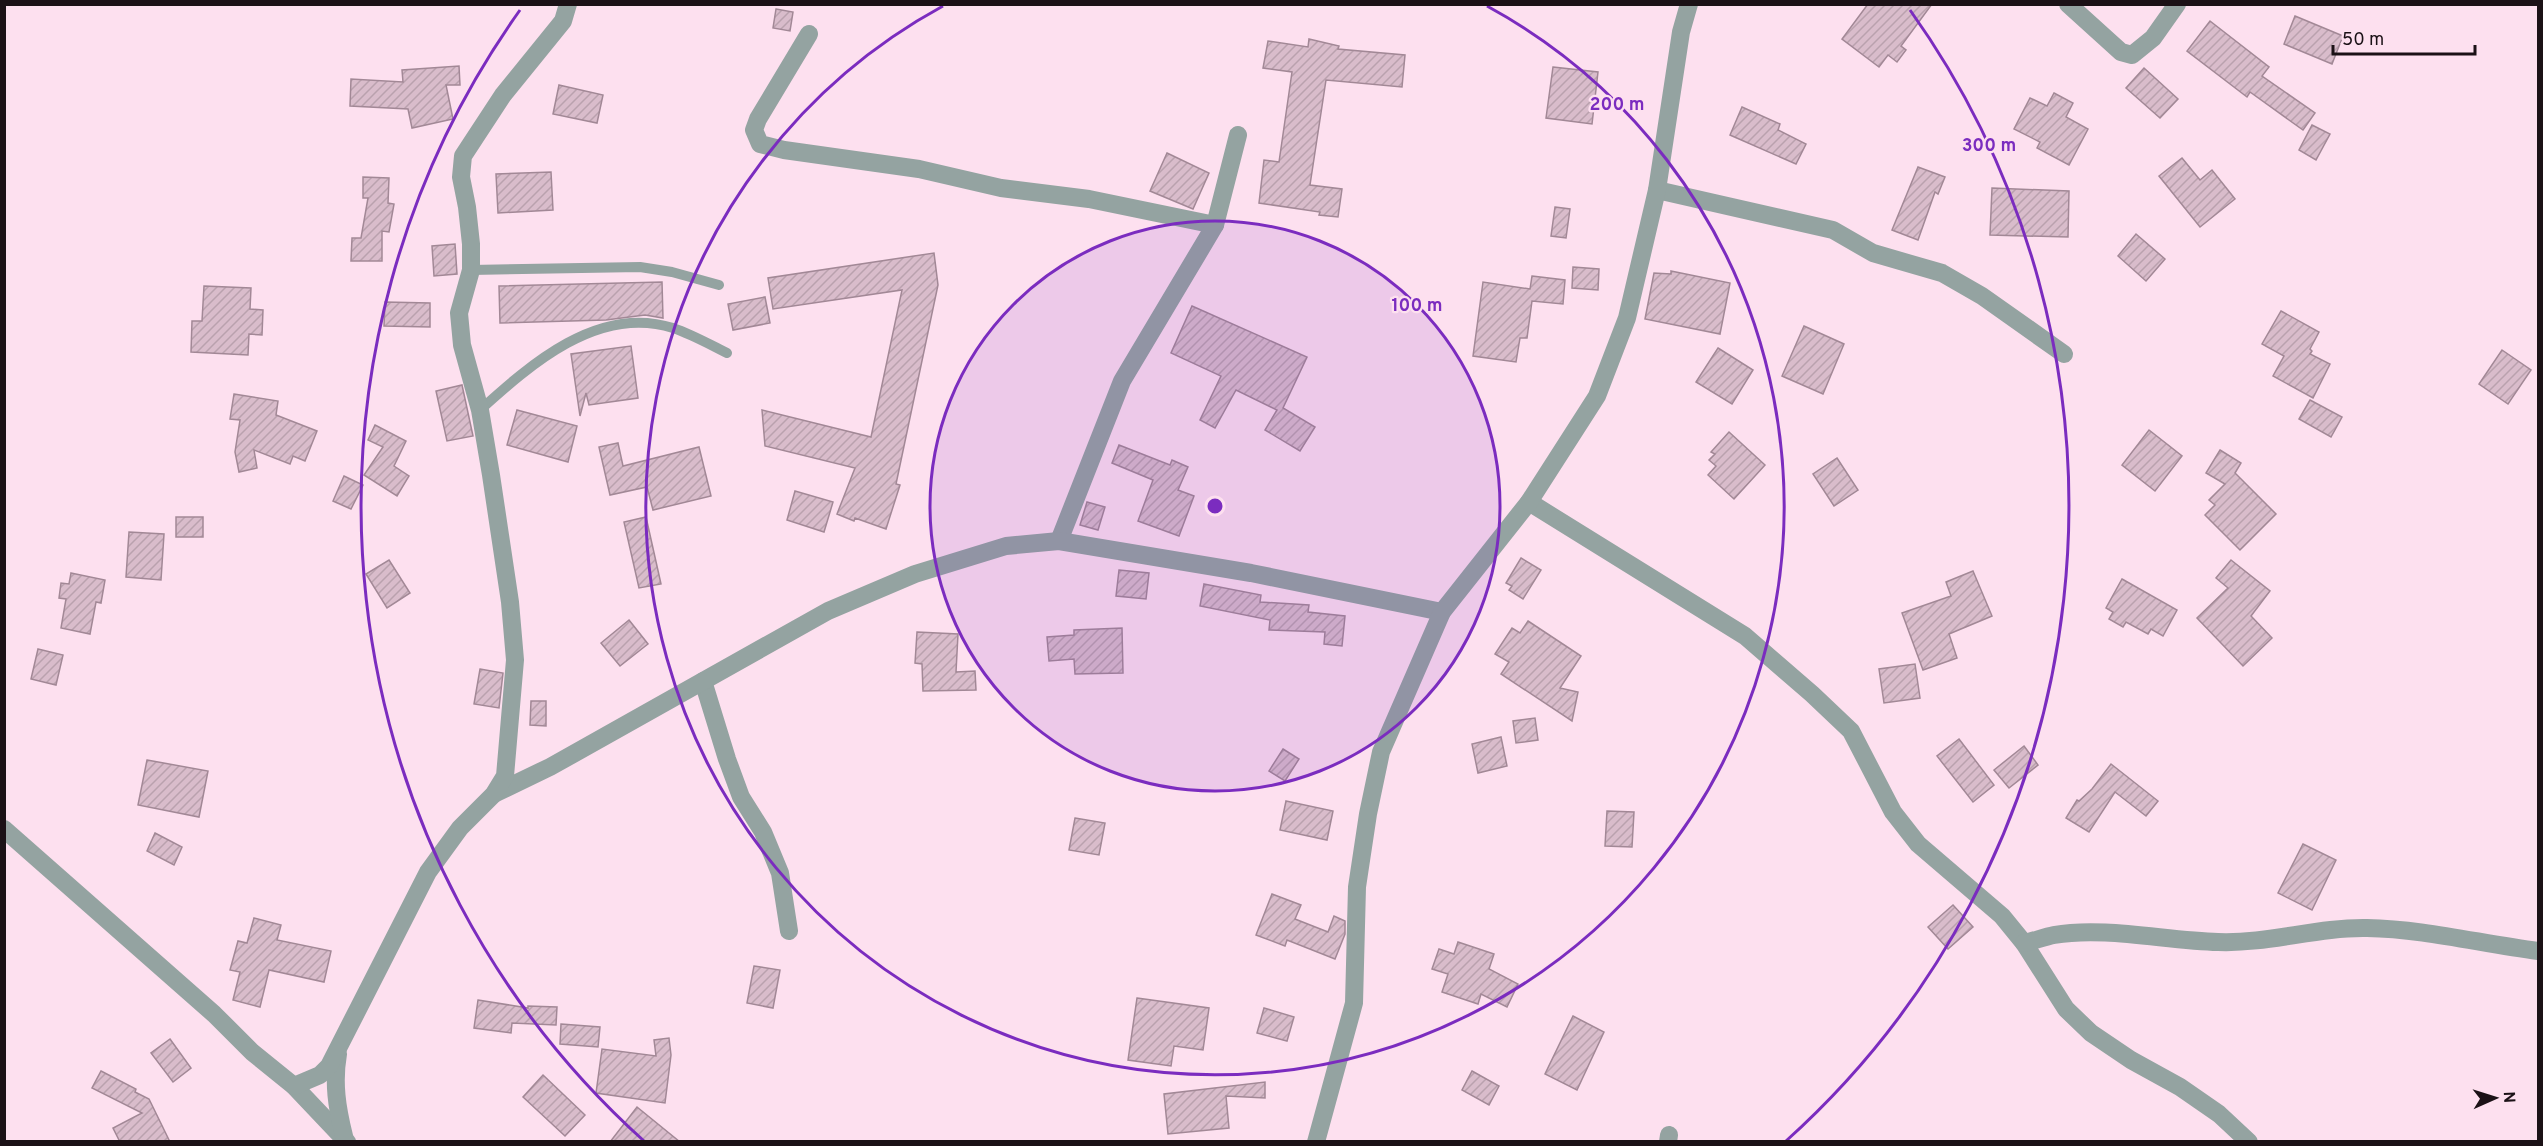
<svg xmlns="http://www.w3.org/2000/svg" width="2543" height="1146" viewBox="0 0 2543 1146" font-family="Overpass,sans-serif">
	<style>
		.building { fill: url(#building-hatch); stroke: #a28896; stroke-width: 1.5 }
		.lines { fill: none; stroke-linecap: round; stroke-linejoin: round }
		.lane { stroke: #94a3a1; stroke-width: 10 }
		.street { stroke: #94a3a1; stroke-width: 18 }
		.ring { fill: none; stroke: #7b2cbf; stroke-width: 3 }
		.centre { fill: #7b2cbf; stroke: #fde0ef; stroke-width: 3 }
		.ring-label { font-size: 18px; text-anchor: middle; font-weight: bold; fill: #7b2cbf; stroke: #fde0ef; stroke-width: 4.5; stroke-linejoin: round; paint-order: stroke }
	</style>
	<defs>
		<pattern id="building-hatch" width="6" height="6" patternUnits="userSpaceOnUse" patternTransform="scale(1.5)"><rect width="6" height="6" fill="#d9bccb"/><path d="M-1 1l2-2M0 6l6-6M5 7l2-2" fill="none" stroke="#baa1ae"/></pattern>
	</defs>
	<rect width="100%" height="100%" fill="#fde0ef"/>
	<g class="building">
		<path d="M1868 4H1932L1901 46 1906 50 1897 62 1888 55 1879 67 1842 39Z"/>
		<path d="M776 9 793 12 790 31 773 28Z"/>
		<path d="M2295 16 2343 36 2332 64 2284 44Z"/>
		<path d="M2210 21 2269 67 2262 76 2315 113 2303 130 2250 92 2247 97 2187 51Z"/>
		<path d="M1309 39 1339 46 1338 49 1405 55 1402 87 1326 80 1310 185 1342 189 1338 217 1319 215 1320 212 1259 203 1264 160 1279 162 1292 72 1263 68 1268 41 1308 47Z"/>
		<path d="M459 66 460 85H446L453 119 412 128 408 109 350 106 351 79 403 82 402 70Z"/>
		<path d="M1553 67 1598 72 1592 124 1546 118Z"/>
		<path d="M2144 68 2178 99 2160 118 2126 88Z"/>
		<path d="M559 85 603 95 597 123 553 114Z"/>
		<path d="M2054 93 2073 103 2066 117 2088 129 2069 165 2037 148 2040 142 2014 129 2030 98 2047 106Z"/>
		<path d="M1742 107 1780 124 1778 130 1806 144 1796 164 1730 135Z"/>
		<path d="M2312 125 2330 134 2316 160 2299 150Z"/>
		<path d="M1167 153 1209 173 1193 209 1150 191Z"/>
		<path d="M2182 158 2200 180 2212 170 2235 199 2200 227 2159 176Z"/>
		<path d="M1918 167 1945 177 1938 194 1935 192 1918 240 1892 230Z"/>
		<path d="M551 172 553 210 498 213 496 174Z"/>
		<path d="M363 177 389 178 388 203 394 204 389 232 382 231V261H351L352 238H361L368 198H363Z"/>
		<path d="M1992 188 2069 191 2068 237 1990 235Z"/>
		<path d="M1555 207 1570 209 1566 238 1551 236Z"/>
		<path d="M2136 234 2165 259 2146 281 2118 256Z"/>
		<path d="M455 244 457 274 434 276 432 246Z"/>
		<path d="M934 253 938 285 896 484 900 485 886 529 855 518 854 521 837 514 855 468 765 446 762 410 871 437 902 290 773 309 768 278Z"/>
		<path d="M1573 267 1599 269 1598 290 1572 288Z"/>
		<path d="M1671 271 1730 283 1720 334 1645 319 1654 273 1671 274Z"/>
		<path d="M1532 276 1565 280 1563 304 1532 301 1527 338H1520L1516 362 1473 356 1483 282 1530 289Z"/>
		<path d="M662 282 663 318 645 315 606 320 500 323 499 286Z"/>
		<path d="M204 286 251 288 250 309 263 310 262 335 249 334 248 355 191 352 192 321H202Z"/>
		<path d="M765 297 770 323 733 330 728 304Z"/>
		<path d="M385 302 430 303V327L384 326Z"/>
		<path d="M1192 306 1307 357 1283 408 1315 427 1300 451 1265 430 1277 410 1236 390 1215 428 1200 420 1221 376 1171 353Z"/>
		<path d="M2281 311 2319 332 2310 349 2312 351 2310 354 2330 364 2313 398 2273 376 2284 356 2262 344Z"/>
		<path d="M1804 326 1844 344 1823 394 1782 376Z"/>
		<path d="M631 346 638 398 589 405 586 393 580 416 571 354Z"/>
		<path d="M1718 348 1753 370 1732 404 1696 382Z"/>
		<path d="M2502 350 2531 370 2508 404 2479 384Z"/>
		<path d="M462 385 473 436 447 441 436 391Z"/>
		<path d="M234 394 278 401 276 415 317 431 305 461 293 456 290 464 254 450 257 468 239 472 235 452 240 420 230 419Z"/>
		<path d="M2310 400 2342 417 2331 437 2299 419Z"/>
		<path d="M517 410 577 426 568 462 507 445Z"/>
		<path d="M375 425 406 441 394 466 409 476 397 496 364 475 383 447 368 440Z"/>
		<path d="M2149 430 2182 456 2155 491 2122 465Z"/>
		<path d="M1729 432 1765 465 1734 499 1708 475 1716 466 1709 460 1715 454 1711 452Z"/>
		<path d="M618 443 623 466 699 447 711 496 653 510 647 487 610 495 599 447Z"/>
		<path d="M1119 445 1170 465 1172 460 1188 467 1178 490 1194 496 1179 536 1138 521 1153 480 1112 463Z"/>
		<path d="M2220 450 2241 463 2235 473 2276 514 2240 550 2205 515 2215 505 2209 500 2225 484 2206 473Z"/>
		<path d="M1837 458 1858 490 1834 506 1813 474Z"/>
		<path d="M344 476 363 485 351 509 333 501Z"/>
		<path d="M795 491 833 502 824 532 787 520Z"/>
		<path d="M1087 502 1105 507 1098 530 1080 525Z"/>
		<rect x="176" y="517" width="27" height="20"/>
		<path d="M646 517 661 584 639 588 624 522Z"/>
		<path d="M129 532 164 534 161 580 126 577Z"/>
		<path d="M1521 558 1541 570 1523 599 1509 590 1512 586 1506 583Z"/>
		<path d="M389 560 410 593 387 608 366 574Z"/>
		<path d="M2231 560 2270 591 2251 616 2272 638 2243 666 2197 618 2228 588 2216 578Z"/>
		<path d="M1119 570 1149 573 1146 599 1116 596Z"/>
		<path d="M1973 571 1992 616 1949 634 1957 658 1923 670 1902 613 1951 596 1946 582Z"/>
		<path d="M71 573 105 580 101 603 96 602 90 634 61 628 66 599 59 598 61 583 69 584Z"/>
		<path d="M2122 579 2177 610 2163 636 2151 629 2148 634 2126 622 2123 627 2109 619 2113 612 2106 608Z"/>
		<path d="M1204 584 1261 595 1260 602 1309 605 1308 612 1345 616 1342 646 1324 644 1325 632 1269 630 1270 620 1200 606Z"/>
		<path d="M629 620 648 644 620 666 601 643Z"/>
		<path d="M1528 621 1581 656 1560 688 1578 692 1572 721 1501 674 1509 662 1495 654 1512 628 1520 633Z"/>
		<path d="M1122 628 1123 673 1075 674 1074 659 1049 661 1047 637 1074 635V630Z"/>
		<path d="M917 632 958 634 956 672 975 671 976 690 923 691 922 664 915 663Z"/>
		<path d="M38 649 63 655 56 685 31 679Z"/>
		<path d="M1915 664 1920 698 1884 703 1879 669Z"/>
		<path d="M480 669 503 673 499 708 474 704Z"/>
		<path d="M531 701H546V726L530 725Z"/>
		<path d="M1535 718 1538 740 1516 743 1513 721Z"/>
		<path d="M1501 737 1507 766 1478 773 1472 744Z"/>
		<path d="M1959 739 1994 785 1973 802 1937 756Z"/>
		<path d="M2024 746 2038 765 2009 788 1994 770Z"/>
		<path d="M1283 749 1299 759 1285 781 1269 771Z"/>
		<path d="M147 760 208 771 199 817 138 805Z"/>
		<path d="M2111 764 2158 801 2146 816 2115 792 2089 832 2066 818 2077 800 2079 801 2092 789Z"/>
		<path d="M1286 801 1333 811 1327 840 1280 830Z"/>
		<path d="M1607 811 1634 812 1632 847 1605 846Z"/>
		<path d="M1075 818 1105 823 1099 855 1069 850Z"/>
		<path d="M155 833 182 847 174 865 147 851Z"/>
		<path d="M2303 844 2336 860 2312 910 2278 893Z"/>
		<path d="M1272 894 1301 905 1295 919 1328 932 1334 916 1345 921V934L1335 959 1287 940 1285 946 1256 935Z"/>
		<path d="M1953 905 1973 927 1948 949 1928 927Z"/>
		<path d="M254 918 281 925 277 940 331 951 324 982 269 970 260 1007 233 1000 240 972 230 970 238 941 247 943Z"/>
		<path d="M1458 942 1494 954 1489 969 1518 984 1507 1007 1481 994 1478 1004 1442 992 1448 974 1432 969 1439 949 1454 954Z"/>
		<path d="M754 966 780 970 773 1008 747 1003Z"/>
		<path d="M1137 998 1209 1008 1203 1050 1174 1046 1171 1066 1128 1060Z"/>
		<path d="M478 1000 528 1008V1006L557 1007 556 1025 512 1023 511 1033 474 1028Z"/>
		<path d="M1264 1008 1294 1017 1287 1041 1257 1033Z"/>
		<path d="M1573 1016 1604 1032 1577 1090 1545 1074Z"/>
		<path d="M561 1024 600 1027 598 1047 560 1044Z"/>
		<path d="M669 1038 671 1055 665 1103 596 1093 602 1049 656 1056 654 1040Z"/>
		<path d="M170 1039 191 1068 173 1082 151 1053Z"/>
		<path d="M101 1071 136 1089 135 1092 149 1099 170 1142H120L113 1128 142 1113 92 1088Z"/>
		<path d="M1472 1071 1499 1086 1489 1105 1462 1090Z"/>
		<path d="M543 1075 585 1115 565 1136 523 1097Z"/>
		<path d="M1265 1082V1098L1226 1096 1229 1128 1168 1134 1164 1094Z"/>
		<path d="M637 1107 680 1142H610Z"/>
	</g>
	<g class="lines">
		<g class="lane">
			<path d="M471 270 640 267 672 272 719 285"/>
			<path d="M480 410C530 365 598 304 673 328 691 334 709 344 727 353"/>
		</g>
		<g class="street">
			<path d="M2068 4 2121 52 2132 55 2153 38 2177 4"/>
			<path d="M809 34 758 119 754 130 760 144 784 150 919 169 1001 188 1089 199 1215 225"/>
			<path d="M1657 190 1833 230 1873 253 1942 273 1982 296 2064 354"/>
			<path d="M1529 502 1745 636 1812 694 1851 731 1893 812 1918 844 2002 916 2024 943 2066 1009 2091 1033 2131 1060 2180 1087 2219 1114 2249 1142"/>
			<path d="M1059 541 1122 381 1215 225 1238 135"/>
			<path d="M703 681 727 759 741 797 763 832 780 873 789 931"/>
			<path d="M494 794 550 767 828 611 915 574 1006 546 1059 541 1251 573 1442 612"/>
			<path d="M4 829 214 1014 252 1052 294 1086 347 1142"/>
			<path d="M2024 943C2034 941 2044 937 2054 935 2104 926 2167 941 2218 942 2268 944 2317 927 2367 928 2425 929 2482 944 2538 951"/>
			<path d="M338 1054C333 1083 337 1108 344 1136"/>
			<path d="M294 1086 320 1075 329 1066 428 872 460 828 494 794 505 776 515 660 510 602 491 475 480 410 462 345 459 313 471 270V244L467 207 461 177 463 156 503 95 563 21 568 4"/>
			<path d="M1316 1142 1354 1003 1357 887 1368 814 1381 752 1442 612 1529 502 1597 396 1627 318 1657 190 1681 32 1689 4"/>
			<path d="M1668 1142 1669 1135"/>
		</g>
	</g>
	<circle cx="1215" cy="506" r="285" fill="#7b2cbf" fill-opacity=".12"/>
	<g class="ring">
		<circle cx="1215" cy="506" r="285"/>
		<path d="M1487 6A569 569 0 1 1 943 6"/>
		<path d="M644 1141A854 854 0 0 1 520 10M1910 10A854 854 0 0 1 1786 1141"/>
	</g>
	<circle cx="1215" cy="506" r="9" class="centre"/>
	<g class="ring-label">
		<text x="1617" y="110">200 m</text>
		<text x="1989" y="151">300 m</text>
		<text x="1417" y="311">100 m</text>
	</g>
	<rect width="2543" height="1146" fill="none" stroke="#1b1116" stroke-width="12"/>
	<g transform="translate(2495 1098) rotate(87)" stroke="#fde0ef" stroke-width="4.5" paint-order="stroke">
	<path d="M0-4.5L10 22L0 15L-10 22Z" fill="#1b1116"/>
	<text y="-9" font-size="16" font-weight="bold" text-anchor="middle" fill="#1b1116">N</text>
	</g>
	<path d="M2333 45v9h142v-9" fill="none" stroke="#1b1116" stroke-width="3"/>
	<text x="2342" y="45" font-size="18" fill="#1b1116" stroke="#fde0ef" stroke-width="4.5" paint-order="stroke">50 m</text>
</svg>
